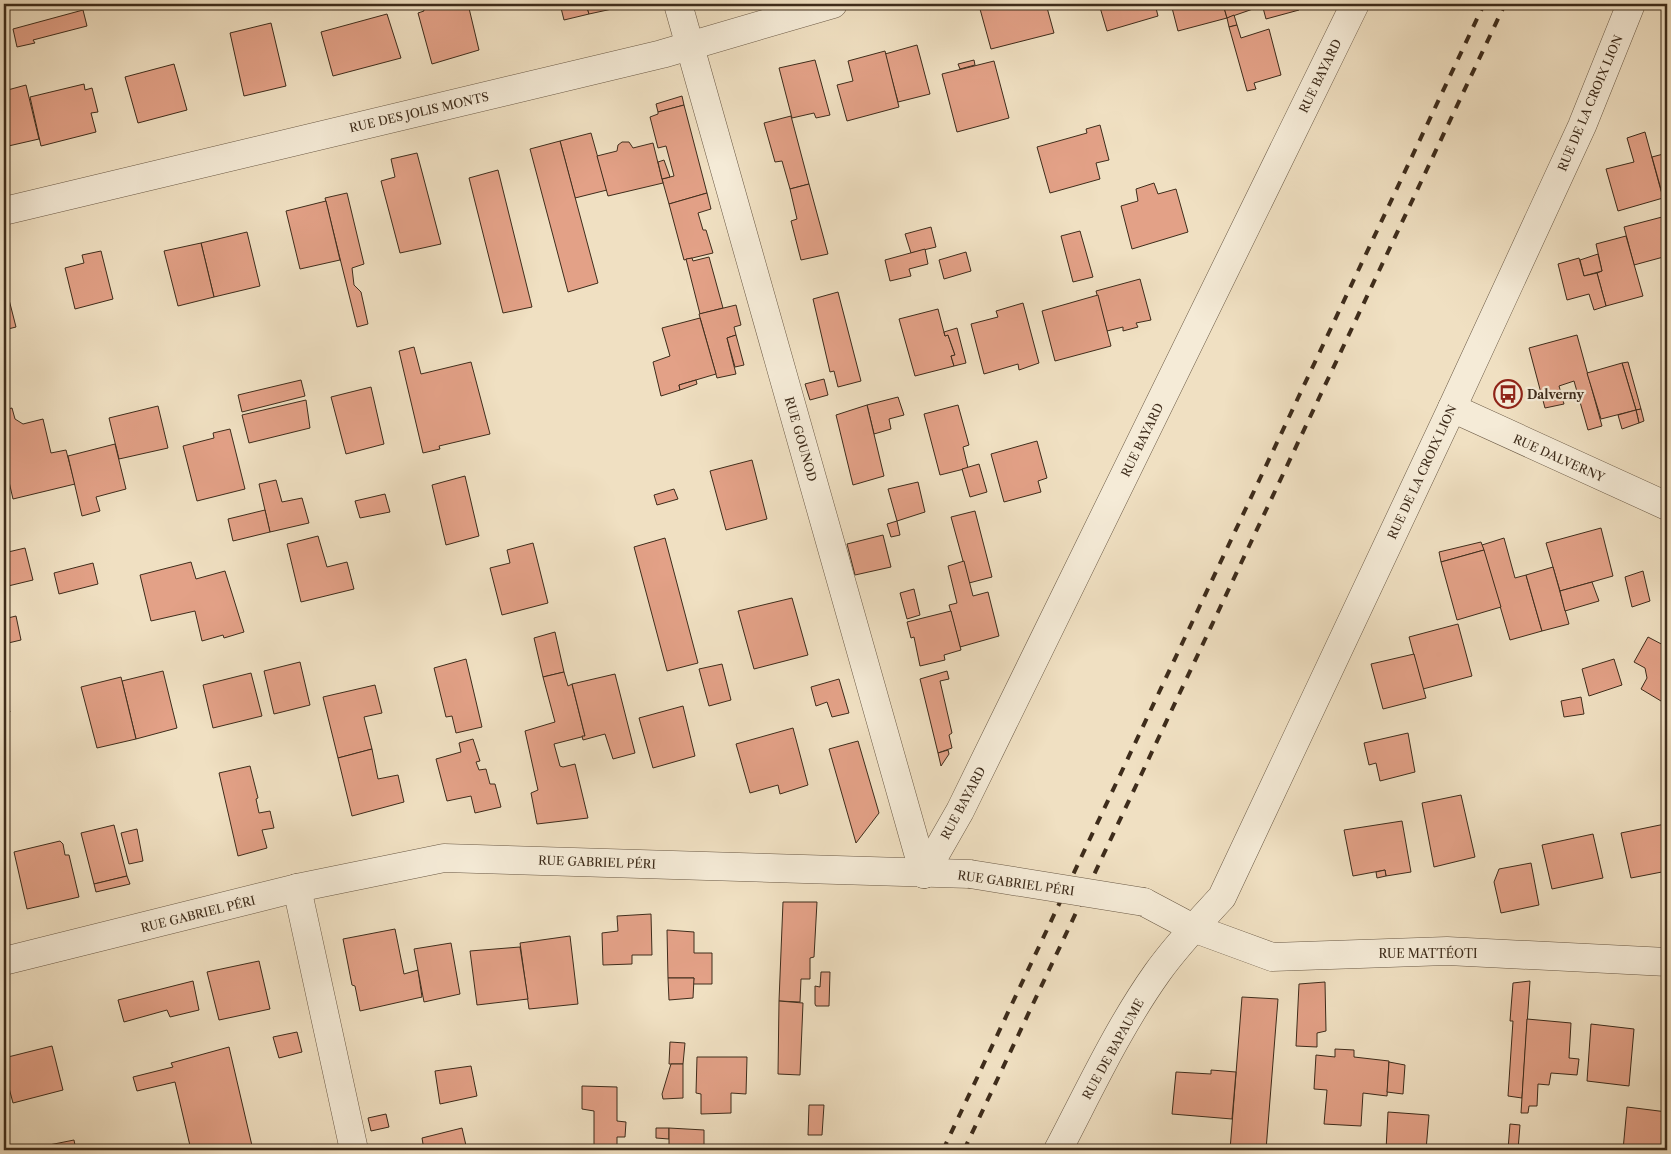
<svg xmlns="http://www.w3.org/2000/svg" width="1671" height="1154" viewBox="0 0 1671 1154" font-family="'Libre Caslon Text',serif">
	<style>
		.building { fill: #e3a187; stroke: #3e2c1b }
		.lines { fill: none; stroke-linecap: round; stroke-linejoin: round }
		.minor-casing { stroke: #6a5945; stroke-width: 29 }
		.minor { stroke: #f5ebd7; stroke-width: 28 }
		.rail { stroke: #3e2c1b; stroke-width: 4; stroke-dasharray: 9 9; stroke-linecap: butt }
		.minor-bridge-casing { stroke: #6a5945; stroke-width: 29; stroke-linecap: butt }
		.minor-bridge { stroke: #f5ebd7; stroke-width: 28 }
		.labels { text-anchor: middle; dominant-baseline: central; stroke-width: 4.5; stroke-linejoin: round; paint-order: stroke }
		.street-label { font-size: 12px; fill: #3e2c1b; stroke: #f5ebd7 }
		.poi-label { font-size: 12px; font-weight: bold; fill: #3e2c1b; stroke: #f5ebd7; text-anchor: start }
	</style>
	<rect width="100%" height="100%" fill="#f0e0c2"/>
	<filter id="stains"><feTurbulence type="fractalNoise" baseFrequency=".004" numOctaves="4"/><feColorMatrix values="0 0 0 0 .2 0 0 0 0 .09 0 0 0 0 .02 0 0 0 .5 -.17"/></filter>
	<radialGradient id="worn" r=".72"><stop offset=".6" stop-color="#630" stop-opacity="0"/><stop offset="1" stop-color="#630" stop-opacity=".3"/></radialGradient>
	<g class="building">
		<path d="M422 4H468L479 50 432 64 418 13 424 11Z"/>
		<path d="M560 4H586L589 14 564 20Z"/>
		<path d="M586 4H611L612 9 589 14Z"/>
		<path d="M1002 4H1046L1054 33 991 49 980 9Z"/>
		<path d="M1099 4H1155L1158 16 1107 31Z"/>
		<path d="M1171 4H1223L1227 18 1178 31Z"/>
		<path d="M1223 4H1252L1253 9 1227 18Z"/>
		<path d="M1262 4H1297L1299 10 1266 19Z"/>
		<path d="M83 10 87 26 33 40 35 43 17 47 13 29Z"/>
		<path d="M387 14 401 58 333 76 321 32Z"/>
		<path d="M1234 15 1237 25 1229 27 1227 18Z"/>
		<path d="M271 23 286 86 244 96 230 33Z"/>
		<path d="M1237 25 1241 38 1269 29 1281 75 1254 83 1256 89 1247 91 1229 27Z"/>
		<path d="M917 45 930 94 898 102 885 54Z"/>
		<path d="M885 51 899 107 847 121 837 85 853 81 848 61Z"/>
		<path d="M815 60 830 115 816 118 814 113 792 118 779 68Z"/>
		<path d="M974 60 975 65 960 69 958 64Z"/>
		<path d="M994 61 1009 118 957 132 942 74Z"/>
		<path d="M174 64 187 110 138 123 125 77Z"/>
		<path d="M84 84 85 90 92 88 98 112 91 113 96 132 41 146 30 97Z"/>
		<path d="M26 85 39 139 4 147V91Z"/>
		<path d="M682 96 684 105 658 112 656 104Z"/>
		<path d="M684 105 707 193 669 204 662 179 674 176 666 146 658 148 650 117 658 114V112Z"/>
		<path d="M791 116 809 184 790 189 782 161 775 162 764 123Z"/>
		<path d="M1100 125 1109 160 1096 163 1100 179 1050 193 1037 147 1087 133 1086 129Z"/>
		<path d="M1645 132 1663 198 1618 211 1606 169 1634 162 1627 138Z"/>
		<path d="M591 133 607 190 575 198 560 141Z"/>
		<path d="M560 141 598 283 568 292 530 149Z"/>
		<path d="M622 142H629L633 148 653 143 663 183 608 196 597 156 617 151 618 145Z"/>
		<path d="M417 153 441 244 400 253 381 181 395 177 391 159Z"/>
		<path d="M1667 153V211L1652 157Z"/>
		<path d="M664 160 670 177 662 179 658 162Z"/>
		<path d="M498 170 532 307 503 313 469 178Z"/>
		<path d="M1154 183 1158 194 1176 189 1188 232 1132 249 1121 206 1138 201 1136 189Z"/>
		<path d="M809 184 828 254 801 260 791 221 797 219 790 189Z"/>
		<path d="M347 193 364 264 352 268 354 285 361 292 368 324 357 327 325 198Z"/>
		<path d="M707 193 711 209 698 213 703 230H706L713 253 684 260 669 204Z"/>
		<path d="M326 201 340 260 300 269 286 211Z"/>
		<path d="M1662 217 1667 238V256L1634 265 1624 227Z"/>
		<path d="M931 227 936 247 911 253 905 234Z"/>
		<path d="M1080 231 1093 277 1073 282 1061 236Z"/>
		<path d="M247 232 260 286 214 297 201 243Z"/>
		<path d="M1626 236 1643 296 1606 306 1597 273 1602 271 1596 244Z"/>
		<path d="M201 243 214 297 178 306 164 251Z"/>
		<path d="M925 249 928 264 909 269 911 276 890 281 885 260Z"/>
		<path d="M101 251 113 299 75 309 65 268 84 263 82 255Z"/>
		<path d="M966 252 971 271 944 279 939 260Z"/>
		<path d="M1598 254 1602 271 1584 276 1580 260Z"/>
		<path d="M709 257 723 308 700 314 686 259 692 258 693 261Z"/>
		<path d="M1579 258 1584 276 1597 273 1606 306 1594 310 1589 294 1567 300 1558 264Z"/>
		<path d="M1140 279 1151 320 1136 323 1138 327 1123 331V327L1107 331 1096 291Z"/>
		<path d="M4 280 16 327 4 330Z"/>
		<path d="M838 292 861 381 838 387 834 371 830 372 813 299Z"/>
		<path d="M1098 295 1111 346 1055 361 1042 311Z"/>
		<path d="M1023 303 1039 363 1019 370 1018 364 984 374 971 324 998 317 996 311Z"/>
		<path d="M736 305 741 325 734 327 736 335 727 338 736 374 717 378 699 314Z"/>
		<path d="M938 309 945 336 948 335 955 355 951 356 954 366 915 376 899 319Z"/>
		<path d="M700 318 716 374 679 385 680 390 661 396 653 362 670 356 662 328Z"/>
		<path d="M957 328 966 363 954 366 951 356 955 355 948 335 945 336 944 332Z"/>
		<path d="M736 335 744 365 735 367 727 338Z"/>
		<path d="M1577 335 1602 426 1588 430 1574 381 1559 386 1564 404 1545 408 1529 348Z"/>
		<path d="M414 347 421 374 471 362 490 434 439 446 440 449 423 453 399 351Z"/>
		<path d="M1628 362 1641 409 1636 410 1622 363Z"/>
		<path d="M1622 363 1636 410 1601 419 1587 373Z"/>
		<path d="M824 379 828 395 810 400 805 384Z"/>
		<path d="M301 380 305 396 242 412 238 395Z"/>
		<path d="M696 380 697 384 680 390 679 385Z"/>
		<path d="M371 387 384 444 346 454 331 397Z"/>
		<path d="M898 397 904 415 889 419 891 429 874 434 867 405Z"/>
		<path d="M306 400 310 428 249 443 242 415Z"/>
		<path d="M867 405 884 476 853 485 836 415Z"/>
		<path d="M958 405 969 445 963 447 968 468 940 475 924 414Z"/>
		<path d="M158 406 168 448 119 459 109 418Z"/>
		<path d="M12 408 15 419 23 424 43 419 51 453 66 450 75 484 13 499 4 460V410Z"/>
		<path d="M1641 409 1644 421 1639 423 1636 410Z"/>
		<path d="M1636 410 1639 423 1622 429 1618 415Z"/>
		<path d="M230 429 245 489 197 501 183 446 214 438 213 433Z"/>
		<path d="M1037 441 1047 478 1038 481 1041 492 1004 502 991 454Z"/>
		<path d="M115 444 126 489 96 497 100 511 82 516 68 456Z"/>
		<path d="M752 460 767 519 726 530 710 471Z"/>
		<path d="M979 464 987 492 970 497 962 469Z"/>
		<path d="M465 476 479 536 446 545 432 485Z"/>
		<path d="M276 480 282 502 302 498 309 523 270 532 259 484Z"/>
		<path d="M918 482 925 512 897 521 888 489Z"/>
		<path d="M674 489 678 499 657 505 654 495Z"/>
		<path d="M385 494 390 512 360 518 355 501Z"/>
		<path d="M265 510 270 532 233 541 228 519Z"/>
		<path d="M975 511 992 577 969 583 951 517Z"/>
		<path d="M897 521 900 535 891 537 887 524Z"/>
		<path d="M1601 528 1613 576 1560 591 1546 543Z"/>
		<path d="M883 535 891 567 855 575 847 544Z"/>
		<path d="M318 536 327 567 347 562 354 589 301 602 287 544Z"/>
		<path d="M665 538 698 663 667 671 634 547Z"/>
		<path d="M1504 538 1515 578 1526 575 1542 631 1510 640 1482 545Z"/>
		<path d="M1481 542 1484 550 1441 562 1439 552Z"/>
		<path d="M533 543 548 603 502 615 490 568 510 563 507 550Z"/>
		<path d="M25 548 33 580 4 587V553Z"/>
		<path d="M1484 550 1501 607 1457 620 1441 562Z"/>
		<path d="M964 561 973 596 988 592 999 636 960 647 949 605 957 603 948 566Z"/>
		<path d="M191 562 196 579 225 571 244 632 224 638 223 635 202 641 195 611 151 621 140 575Z"/>
		<path d="M93 563 98 584 59 594 54 573Z"/>
		<path d="M1553 567 1569 624 1542 631 1526 575Z"/>
		<path d="M1643 571 1650 601 1632 607 1625 577Z"/>
		<path d="M1592 582 1599 601 1565 611 1560 591Z"/>
		<path d="M914 589 920 615 907 619 900 593Z"/>
		<path d="M792 598 808 655 754 669 738 611Z"/>
		<path d="M951 611 961 650 944 655 945 660 920 666 914 637 911 638 907 622Z"/>
		<path d="M16 616 21 640 4 644V619Z"/>
		<path d="M1458 624 1472 676 1423 689 1409 637Z"/>
		<path d="M555 632 564 672 543 677 534 638Z"/>
		<path d="M1648 637 1667 647V701L1666 704 1641 689 1647 678 1645 668 1634 662Z"/>
		<path d="M1414 654 1426 698 1383 709 1371 664Z"/>
		<path d="M466 659 482 727 456 733 452 716 446 717 434 668Z"/>
		<path d="M1614 659 1622 685 1589 696 1582 669Z"/>
		<path d="M300 662 310 705 274 714 264 671Z"/>
		<path d="M722 664 731 700 709 706 699 669Z"/>
		<path d="M163 671 177 728 136 739 122 681Z"/>
		<path d="M947 671 949 679 940 681 952 733 949 735 952 748 938 753 920 679Z"/>
		<path d="M564 672 568 686 572 684 585 736 554 744 560 766 563 767 575 764 588 818 537 824 531 793 538 790 525 731 555 722 543 677Z"/>
		<path d="M251 673 262 716 213 728 203 685Z"/>
		<path d="M615 674 635 753 613 759 605 734 583 740 582 736H585L572 684Z"/>
		<path d="M121 677 136 739 97 748 81 687Z"/>
		<path d="M839 679 849 713 832 717 827 702 816 706 811 687Z"/>
		<path d="M375 685 382 713 364 717 372 749 338 758 323 697Z"/>
		<path d="M4 693 10 712 4 714Z"/>
		<path d="M1581 697 1584 714 1564 717 1561 701Z"/>
		<path d="M683 706 695 756 653 768 639 718Z"/>
		<path d="M793 728 808 785 780 794 778 785 750 793 736 744Z"/>
		<path d="M1408 733 1415 772 1380 781 1376 763 1369 765 1364 743Z"/>
		<path d="M473 739 480 761 476 762 479 770 486 769 490 784H495L501 807 475 813 471 796 447 801 436 759 461 752 459 743Z"/>
		<path d="M858 741 879 813 856 843 829 749Z"/>
		<path d="M372 749 378 779 398 775 404 802 352 816 338 758Z"/>
		<path d="M948 750 949 754 941 766 938 753Z"/>
		<path d="M250 766 258 798 256 799 259 813 270 811 274 828 262 830 267 848 238 856 219 773Z"/>
		<path d="M1461 795 1475 857 1434 867 1422 803Z"/>
		<path d="M1402 821 1411 872 1386 876 1385 870 1353 876 1344 830Z"/>
		<path d="M1665 824 1667 836V871L1631 878 1621 833Z"/>
		<path d="M114 825 127 876 94 884 81 833Z"/>
		<path d="M137 829 143 861 129 864 121 833Z"/>
		<path d="M1593 834 1603 878 1552 889 1542 845Z"/>
		<path d="M60 841 63 844 65 855H69L79 897 27 909 14 852Z"/>
		<path d="M1531 863 1539 905 1501 913 1494 882 1499 869Z"/>
		<path d="M1385 870 1386 876 1377 878 1376 872Z"/>
		<path d="M127 876 130 884 96 892 94 884Z"/>
		<path d="M783 902H817L814 957 810 958V979H801L800 1002 779 1001Z"/>
		<path d="M651 914 652 955H632V964L603 965 602 933 618 931 617 916Z"/>
		<path d="M395 929 404 974 418 970 422 997 360 1011 355 986 352 985 343 939Z"/>
		<path d="M667 930 694 932V953H712V984H693L694 978H668Z"/>
		<path d="M570 936 578 1004 529 1009 520 943Z"/>
		<path d="M451 943 460 994 424 1002 414 949Z"/>
		<path d="M520 947 528 999 477 1005 470 951Z"/>
		<path d="M259 961 270 1009 219 1020 207 972Z"/>
		<path d="M821 972H830L829 1006H816L815 1004V986L820 987Z"/>
		<path d="M668 978H694L693 998 669 1000Z"/>
		<path d="M193 981 199 1010 170 1017 167 1010 124 1022 118 1000Z"/>
		<path d="M1530 981 1522 1098 1508 1096 1513 1021H1510L1513 983Z"/>
		<path d="M1325 982 1326 1031 1317 1033V1047L1296 1046 1299 984Z"/>
		<path d="M1242 997 1278 999 1266 1150H1230Z"/>
		<path d="M779 1001 803 1003 800 1075 778 1074Z"/>
		<path d="M1527 1019 1571 1023 1569 1058 1579 1059 1577 1075 1551 1073 1549 1085 1538 1084 1537 1106H1529L1528 1113H1521Z"/>
		<path d="M1591 1024 1634 1029 1629 1086 1587 1081Z"/>
		<path d="M297 1032 302 1052 279 1058 273 1037Z"/>
		<path d="M670 1042 685 1043 683 1064H669Z"/>
		<path d="M52 1046 63 1090 13 1103 4 1069V1058Z"/>
		<path d="M229 1047 253 1150H191L175 1082 137 1091 133 1077 173 1067 171 1063Z"/>
		<path d="M1335 1049 1354 1050V1057L1389 1061 1387 1096 1363 1093 1361 1126 1324 1124 1327 1090 1314 1089 1316 1055 1335 1057Z"/>
		<path d="M697 1057H747L746 1094 731 1093V1113L701 1114V1094L696 1093Z"/>
		<path d="M1389 1062 1405 1065 1403 1094 1387 1092Z"/>
		<path d="M671 1064H683V1098L663 1099 662 1094Z"/>
		<path d="M471 1066 477 1096 440 1104 435 1071Z"/>
		<path d="M1211 1070 1236 1072 1232 1119 1172 1114 1176 1072 1211 1074Z"/>
		<path d="M582 1086 617 1087V1121L626 1122 625 1137H617V1150H594V1111L582 1109Z"/>
		<path d="M809 1105H824L822 1135H808Z"/>
		<path d="M1627 1107 1667 1112 1666 1150H1623Z"/>
		<path d="M1388 1112 1429 1115 1426 1150H1386Z"/>
		<path d="M386 1114 389 1127 371 1131 368 1118Z"/>
		<path d="M1510 1124 1520 1125 1518 1150H1508Z"/>
		<path d="M462 1128 467 1150H424L422 1138Z"/>
		<path d="M656 1128H669V1139L656 1138Z"/>
		<path d="M669 1128 704 1130V1150H669Z"/>
		<path d="M74 1140 76 1150H24Z"/>
		<path d="M277 1145 278 1150H255Z"/>
	</g>
	<g class="lines">
		<defs>
			<g id="minor">
				<path d="M678 4 924 874"/>
				<path d="M4 211 662 54 833 4"/>
				<path d="M1452 408 1667 506"/>
				<path d="M924 874 960 811 1355 4"/>
				<path d="M297 888 354 1150"/>
				<path d="M1144 902 1193 928 1272 957 1447 951 1667 962"/>
				<path d="M4 961 297 888 444 858 970 874"/>
				<path d="M1058 1150C1089 1091 1118 1028 1157 973 1176 946 1199 922 1222 897L1452 408 1582 126 1631 4"/>
			</g>
		</defs>
		<use href="#minor" class="minor-casing"/>
		<use href="#minor" class="minor"/>
		<g class="rail">
			<path d="M943 1150 1484 4"/>
			<path d="M964 1150 1505 4"/>
		</g>
		<defs>
			<path id="minor-bridge" d="M970 874 1144 902"/>
		</defs>
		<use href="#minor-bridge" class="minor-bridge-casing"/>
		<use href="#minor-bridge" class="minor-bridge"/>
	</g>
	<defs>
		<symbol id="bus-ring" viewBox="-11 -11 22 22"><circle r="9.5" fill="#f5ebd7" stroke="#8f2418" stroke-width="1.5"/><path d="M-5-6H5V4H4V6H2V4H-2V6H-4V4H-5ZM-3.5-4V0h7V-4ZM-3.5 1.2v1.5H-2V1.2ZM2 1.2v1.5H3.5V1.2Z" fill="#8f2418"/></symbol>
	</defs>
	<g fill-rule="evenodd">
		<use href="#bus-ring" x="1492" y="378" width="32" height="32"/>
	</g>
	<g class="labels">
		<g class="street-label">
			<text transform="translate(1320 76) rotate(-64)">RUE BAYARD</text>
			<text transform="translate(1590 103) rotate(-67)">RUE DE LA CROIX LION</text>
			<text transform="translate(419 112) rotate(-13)">RUE DES JOLIS MONTS</text>
			<text transform="translate(801 439) rotate(74)">RUE GOUNOD</text>
			<text transform="translate(1142 440) rotate(-64)">RUE BAYARD</text>
			<text transform="translate(1559 458) rotate(24)">RUE DALVERNY</text>
			<text transform="translate(1422 472) rotate(-65)">RUE DE LA CROIX LION</text>
			<text transform="translate(963 803) rotate(-62)">RUE BAYARD</text>
			<text transform="translate(597 862) rotate(2)">RUE GABRIEL PÉRI</text>
			<text transform="translate(1016 883) rotate(8)">RUE GABRIEL PÉRI</text>
			<text transform="translate(198 914) rotate(-14)">RUE GABRIEL PÉRI</text>
			<text x="1428" y="953">RUE MATTÉOTI</text>
			<text transform="translate(1113 1049) rotate(-61)">RUE DE BAPAUME</text>
		</g>
		<g class="poi-label">
			<text x="1527" y="394">Dalverny</text>
		</g>
	</g>
	<rect width="1671" height="1154" fill="none" stroke="#f0e0c2" stroke-width="20"/>
	<rect x="5" y="5" width="1661" height="1144" fill="none" stroke="#3e2c1b" stroke-width="2.5"/>
	<rect x="10" y="10" width="1651" height="1134" fill="none" stroke="#3e2c1b"/>
	<rect width="100%" height="100%" filter="url(#stains)"/>
	<rect width="100%" height="100%" fill="url(#worn)"/>
</svg>
